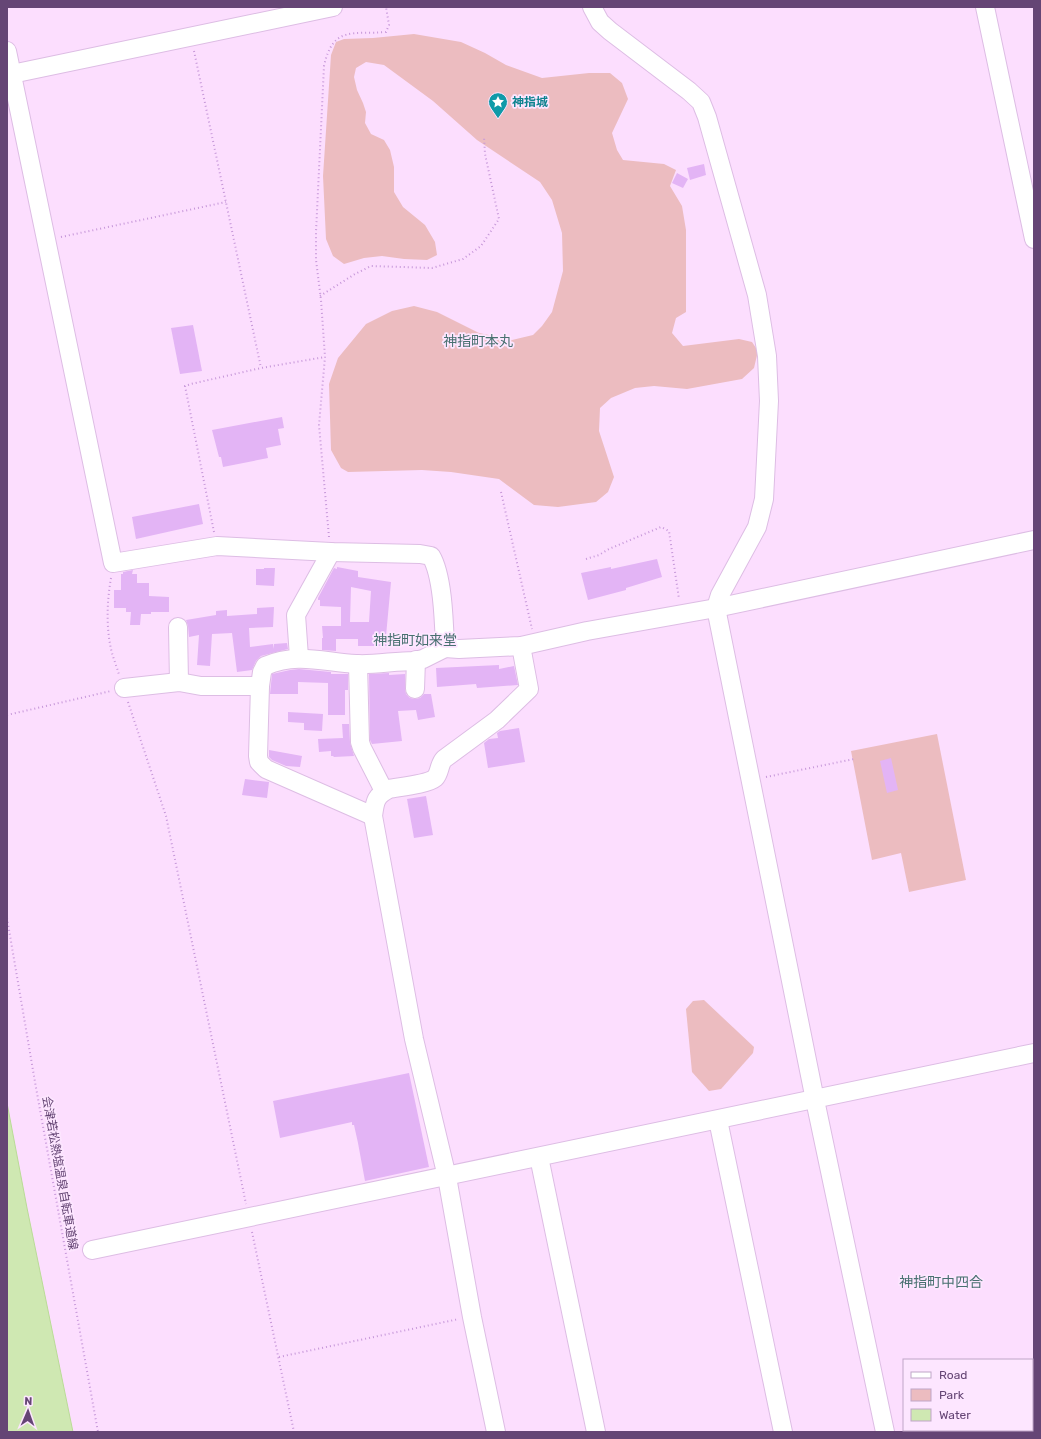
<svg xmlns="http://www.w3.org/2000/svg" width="1041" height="1439" viewBox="0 0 1041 1439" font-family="Rubik,'Noto Sans JP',sans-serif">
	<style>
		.green { fill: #ecbcc0 }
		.water { fill: #cfe8b2; stroke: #badb97 }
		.building { fill: #e3b4f5; fill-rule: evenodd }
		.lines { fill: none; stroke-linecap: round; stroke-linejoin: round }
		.minor-casing { stroke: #ddbde4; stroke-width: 20 }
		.path { stroke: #c697d9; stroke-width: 2; stroke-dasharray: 1 3; stroke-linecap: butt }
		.minor { stroke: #fff; stroke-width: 18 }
		.labels { text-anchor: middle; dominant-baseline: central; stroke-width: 3.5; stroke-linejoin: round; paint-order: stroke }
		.culture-label { font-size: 12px; font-weight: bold; fill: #0d838f; stroke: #fde6ff; text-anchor: start }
		.street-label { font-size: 12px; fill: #654575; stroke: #fde6ff }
		.quarter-label { font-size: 14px; fill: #487070; stroke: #fde6ff }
	</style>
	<rect width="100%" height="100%" fill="#fcdefe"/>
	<g class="green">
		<path d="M414 34 461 42 485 53 506 65 542 78 589 73H610L622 83 628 99 612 133 617 150 623 160 664 164 676 170 670 186 682 206 686 230V312L676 318 672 333 683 346 739 339 752 342 758 351 754 368 742 379 687 389 654 386 635 388 611 398 600 408 599 431 614 477 608 492 596 502 558 507 534 505 499 479 451 472 422 470 348 472 341 468 331 450 329 384 338 358 366 324 392 311 414 306 437 312 479 333 512 340 533 335 542 326 552 312 563 271 562 233 552 200 540 182 477 140 433 101 384 65 366 62 356 68 354 77 357 90 363 103 366 112 365 123 371 134 384 140 390 150 394 167V192L403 207 425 225 435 242 437 255 427 260 404 259 382 256 364 258 344 264 333 256 326 239 323 176 331 55 336 42 344 39 373 38Z"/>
		<path d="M937 734 966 880 909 892 901 853 872 860 851 751Z"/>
		<path d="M704 1000 754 1047 753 1053 721 1089 709 1091 692 1072 686 1009 693 1001Z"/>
	</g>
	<path class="water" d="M7 1103 27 1208 73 1432H7Z"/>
	<g class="building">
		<path d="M704 164 706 175 690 180 687 168Z"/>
		<path d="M677 173 688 179 683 188 672 183Z"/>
		<path d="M193 325 202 371 180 374 171 328Z"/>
		<path d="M282 417 284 428 278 429 281 445 266 448 268 458 223 467 221 457H219L212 430Z"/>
		<path d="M199 504 203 524 136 539 132 517Z"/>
		<path d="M657 559 662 577 626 588V590L588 600 581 573 611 567V569Z"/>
		<path d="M337 567 358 571V577L391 582 386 636H396V646H358V639H336V651L322 650V638H323L322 626H341V607L320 606V600H318V598L334 568 337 569ZM351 587 371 591 369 622H350Z"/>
		<path d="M264 568H275L274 586 256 585V569H264Z"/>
		<path d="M133 570 132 574H137V583H149V596L169 597V612H151V614H141L140 625H130L131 612H126V608H114V590H121V574H123V572Z"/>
		<path d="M274 607 273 627 249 628 250 647 273 644V649L274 644 287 643 288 649 261 656 256 661 252 670 237 672 232 633 212 634 210 666 197 665 199 635 189 637 188 626 186 620 216 615V611L227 610V616L257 614V608Z"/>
		<path d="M499 665V669L514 666 518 685 477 688 476 684 437 687 436 668Z"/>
		<path d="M299 669 331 672V674H348V690H345V715H328V683L298 682V694H270L272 674 290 670Z"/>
		<path d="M389 673V675L405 674V689L406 694 410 698 415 699 420 698 424 694H431L435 717 418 720 416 710 398 711 402 741 372 744 370 740 369 674Z"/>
		<path d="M288 712 323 714 322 731 304 730V723L288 722Z"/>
		<path d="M342 724H349L350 742 354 756 334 757 333 756H331V751L319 752 318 739 343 738Z"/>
		<path d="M519 728 525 762 488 768 484 743 489 739 498 738 497 733 500 731Z"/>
		<path d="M269 750 302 756 300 767 286 766 272 760 269 757Z"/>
		<path d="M891 758 898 790 887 793 880 761Z"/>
		<path d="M245 779 269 782 267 798 242 795Z"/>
		<path d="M426 796 433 835 414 838 407 799Z"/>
		<path d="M409 1073 429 1167 365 1181 358 1143 354 1125H352V1122L280 1138 273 1101Z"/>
	</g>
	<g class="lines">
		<defs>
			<g id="minor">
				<path d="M592 7 600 22 610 31 689 91 701 102 707 117 757 295 767 356 769 401 764 499 757 527 720 595 716 608 815 1100 885 1432"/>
				<path d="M985 7 1034 239"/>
				<path d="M7 51 113 563 217 546 331 552 420 554 431 556C443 576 444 623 445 648L459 649 521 646 587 631 716 608 1034 540"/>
				<path d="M7 75 333 7"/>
				<path d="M178 627 179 682"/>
				<path d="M299 657 296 615 331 552"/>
				<path d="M358 664 360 742 362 748 384 791"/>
				<path d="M260 686 258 756 259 762 266 769 373 816"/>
				<path d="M124 688 179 682 201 686H260L262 672 265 666C297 652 323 662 356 664 375 665 395 661 414 661L423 659 445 648"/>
				<path d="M415 689 416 660"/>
				<path d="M718 1120 783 1432"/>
				<path d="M539 1157 596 1432"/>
				<path d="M92 1250 1034 1053"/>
				<path d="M496 1432 472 1317 447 1177 414 1039 373 816C375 802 375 796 389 789 399 787 428 784 435 778 440 773 439 764 444 759L497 720 529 689 521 646"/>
			</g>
		</defs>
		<use href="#minor" class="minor-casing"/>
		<g class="path">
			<path d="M194 51 261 368"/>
			<path d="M61 237 226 202"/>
			<path d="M320 296 355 274 371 266 432 268 463 259 481 246 499 219 485 154 484 137"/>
			<path d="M501 492 532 629"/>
			<path d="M214 532 185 386 191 384 261 368 325 357"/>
			<path d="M329 537 319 425 325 357 321 300 316 260V232L324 66C333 25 353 35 386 32L389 25 386 7"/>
			<path d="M586 559 599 555 609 549 661 527 669 531 679 599"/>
			<path d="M111 578C107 601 106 626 111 649 113 658 117 667 119 675"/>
			<path d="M128 702 166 816 246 1204"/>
			<path d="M7 715 111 691"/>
			<path d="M766 777 854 759"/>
			<path d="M7 918 35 1082 98 1432"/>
			<path d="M252 1232 294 1432"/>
			<path d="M279 1357 459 1319"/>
		</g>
		<use href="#minor" class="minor"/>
	</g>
	<defs>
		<symbol id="sight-pin" viewBox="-11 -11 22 30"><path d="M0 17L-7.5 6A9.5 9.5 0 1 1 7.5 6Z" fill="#0f9aa8" stroke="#fde6ff"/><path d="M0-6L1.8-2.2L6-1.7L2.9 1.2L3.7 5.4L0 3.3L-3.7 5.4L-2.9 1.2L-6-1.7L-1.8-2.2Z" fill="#fff"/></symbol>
	</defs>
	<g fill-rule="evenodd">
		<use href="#sight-pin" x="487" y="91" width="22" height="30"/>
	</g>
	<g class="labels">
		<g class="culture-label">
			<text x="512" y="102">神指城</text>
		</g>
		<g class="street-label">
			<text transform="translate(60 1173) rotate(80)">会津若松熱塩温泉自転車道線</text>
		</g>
		<g class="quarter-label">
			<text x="478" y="341">神指町本丸</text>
			<text x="415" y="640">神指町如来堂</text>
			<text x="941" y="1282">神指町中四合</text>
		</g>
	</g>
	<rect width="1041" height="1439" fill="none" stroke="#654575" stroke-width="16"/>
	<rect x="903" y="1359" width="130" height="72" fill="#fde6ff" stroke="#c0a6c8"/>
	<rect x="911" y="1372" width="20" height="6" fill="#ffffff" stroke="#c0a6c8"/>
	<text x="939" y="1379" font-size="12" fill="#654575">Road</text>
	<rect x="911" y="1389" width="20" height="12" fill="#ecbcc0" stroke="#c0a6c8"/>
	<text x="939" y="1399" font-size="12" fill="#654575">Park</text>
	<rect x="911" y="1409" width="20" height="12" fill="#cfe8b2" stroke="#c0a6c8"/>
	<text x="939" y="1419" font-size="12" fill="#654575">Water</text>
	<g transform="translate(28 1411) rotate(2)" stroke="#fde6ff" stroke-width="3" paint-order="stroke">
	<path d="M0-3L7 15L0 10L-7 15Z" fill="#654575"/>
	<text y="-6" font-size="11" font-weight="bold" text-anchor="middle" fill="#654575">N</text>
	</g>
</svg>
